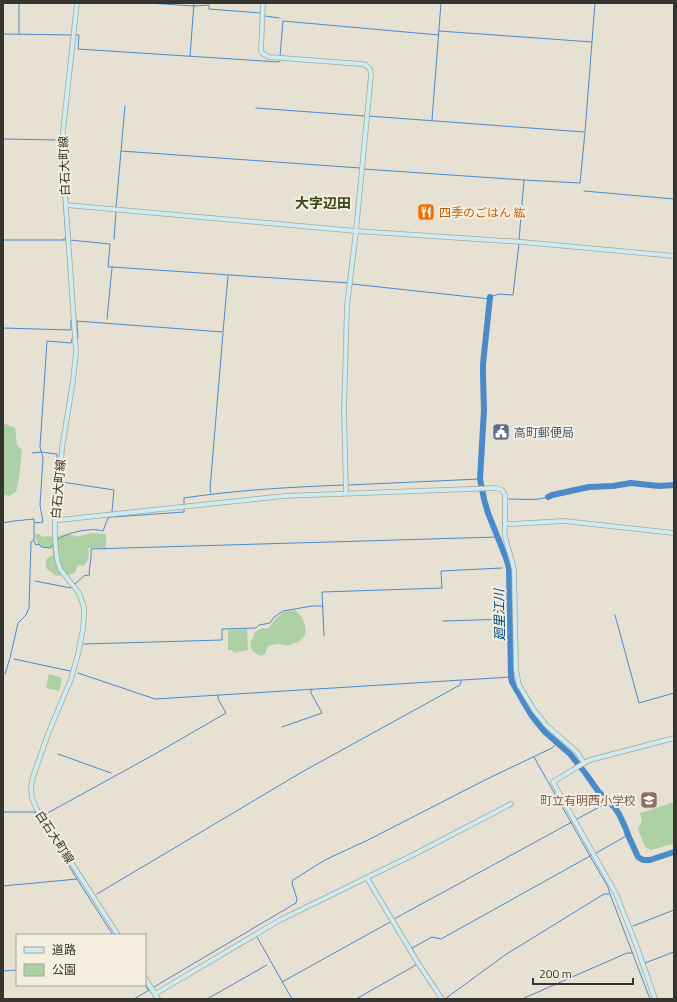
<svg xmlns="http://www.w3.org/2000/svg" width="677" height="1002" viewBox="0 0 677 1002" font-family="'Titillium Web','Noto Sans JP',sans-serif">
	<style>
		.green { fill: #add0a4 }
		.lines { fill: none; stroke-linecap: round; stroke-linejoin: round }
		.stream { stroke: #4b8aca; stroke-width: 1 }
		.river { stroke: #4b8aca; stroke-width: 6 }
		.secondary-casing { stroke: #aaa598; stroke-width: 5.5 }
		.secondary { stroke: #cbedf2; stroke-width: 4 }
		.labels { text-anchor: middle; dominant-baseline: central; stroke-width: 4; stroke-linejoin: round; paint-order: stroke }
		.street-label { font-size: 12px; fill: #35342e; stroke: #f3eee0 }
		.food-label { font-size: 12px; fill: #c56008; stroke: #f3eee0; text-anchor: start }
		.service-label { font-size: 12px; fill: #4e5e75; stroke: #f3eee0; text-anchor: start }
		.education-label { font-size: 12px; fill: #785e54; stroke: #f3eee0; text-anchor: end }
		.water-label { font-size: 13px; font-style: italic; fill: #004a85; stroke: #f3eee0 }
		.quarter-label { font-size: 14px; font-weight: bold; fill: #364610; stroke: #f3eee0 }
	</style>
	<rect width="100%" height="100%" fill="#e6e1d3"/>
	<g class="green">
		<path d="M3 423 15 428 17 445 22 450 19 479 16 492 9 496 3 494Z"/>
		<path d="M91 533 106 534V548H88C89 556 90 560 83 566L78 565 75 573C68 576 62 575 56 576L46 568V559L53 555 52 548 40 546 37 542 35 536 36 534H39L43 537C48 536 52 537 56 537 61 536 58 536 63 535 68 533 73 535 78 537L79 536Z"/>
		<path d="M296 610C298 614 302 616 303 620 310 634 303 642 289 645 286 646 283 644 280 644 276 644 272 645 268 646L265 654 261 656C254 653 249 650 251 641 252 638 254 636 255 632L262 628 265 629 270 627 276 618 284 612Z"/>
		<path d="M247 629 248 650 234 653 232 650H228V630Z"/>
		<path d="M49 674 62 678 59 691 46 688Z"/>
		<path d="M674 802V843L672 844 651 850 645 847 638 829 642 821 640 813Z"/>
	</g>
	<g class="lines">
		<g class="stream">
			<path d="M19 3V34"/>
			<path d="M148 3 194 6 209 5V9L261 13"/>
			<path d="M263 15 265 16 279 18"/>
			<path d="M439 31 592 42"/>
			<path d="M3 34 72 35"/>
			<path d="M76 35H79L78 49 279 62 280 60"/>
			<path d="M190 56 194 3"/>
			<path d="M280 57 283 21 439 35"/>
			<path d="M256 108 365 116"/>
			<path d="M368 116 584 132"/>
			<path d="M432 120 441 3"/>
			<path d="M3 139 60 140V144"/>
			<path d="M121 151 125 106"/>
			<path d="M363 169 524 180"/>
			<path d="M62 184 63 188"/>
			<path d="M584 191 674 199"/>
			<path d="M63 194 66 237 63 240"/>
			<path d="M116 208 121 151 360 168"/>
			<path d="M114 239 116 211"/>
			<path d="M3 240H66"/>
			<path d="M70 240 110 244 108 267H112L349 283"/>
			<path d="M519 240 524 180 580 183 585 132 595 3"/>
			<path d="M352 284 490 299"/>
			<path d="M490 297 499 294 513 295 519 244"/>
			<path d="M107 319 112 268"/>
			<path d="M76 321 223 332 228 276"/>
			<path d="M3 328 71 330V320H73"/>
			<path d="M76 338H78L77 322"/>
			<path d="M32 453 41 452 57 454V481L59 482"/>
			<path d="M62 482 114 490 112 512"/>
			<path d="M348 485 480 479"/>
			<path d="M211 493 210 489 223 333"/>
			<path d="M509 499C522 499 536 501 548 497"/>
			<path d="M184 505V498C237 490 291 487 345 485"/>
			<path d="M113 515V517L184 512V509"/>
			<path d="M3 523 14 521 34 519V523L43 522 40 505 42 474 43 458 40 447 47 341 71 343 72 339"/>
			<path d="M57 540C64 534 81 530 89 530 93 529 98 530 103 531L108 518 112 517"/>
			<path d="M34 541 36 545 39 544 41 547 50 548 52 545"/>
			<path d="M507 568H509"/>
			<path d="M35 581 71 588"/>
			<path d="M75 584 85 575 89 576C89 567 92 558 91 549L498 537"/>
			<path d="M615 615 639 703 674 693"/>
			<path d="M443 621 510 619"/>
			<path d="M324 636 322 592 442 588 441 571 502 568"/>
			<path d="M84 644 222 640V629L256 628 259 625 270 623 274 617 283 611 312 606H323"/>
			<path d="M14 659 70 671"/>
			<path d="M78 673 155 699 511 677"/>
			<path d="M5 674 10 658 18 623 26 615 29 608 31 542 34 540V524"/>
			<path d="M3 679 4 678"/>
			<path d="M282 727 322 713 311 693V689"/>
			<path d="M58 754 111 773"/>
			<path d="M534 757 590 856 593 855"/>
			<path d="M3 812H35L50 836"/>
			<path d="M44 815 155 754 226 713 218 699V695"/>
			<path d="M575 820 609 802"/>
			<path d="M53 840 77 879"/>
			<path d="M596 853 628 835"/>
			<path d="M3 886 77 879 113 935"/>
			<path d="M97 894 302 772 460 685 461 681"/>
			<path d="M394 919 572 822"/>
			<path d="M633 926 674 910"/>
			<path d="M257 937 292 999"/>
			<path d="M419 963H420L412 948 432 937 441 939 590 856 608 887 610 894 650 999"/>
			<path d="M645 963 674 952"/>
			<path d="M3 971 17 970"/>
			<path d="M282 982 392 921"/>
			<path d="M145 985 148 990"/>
			<path d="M154 987 296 903 297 899 292 883 293 880 325 860 368 840 487 779 552 748 557 743"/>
			<path d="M153 998V999"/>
			<path d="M134 999 151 989"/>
			<path d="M207 999 267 965"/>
			<path d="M356 999 416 965"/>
			<path d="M445 999 505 955 604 894H609"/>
			<path d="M522 999 627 953H632"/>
		</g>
		<g class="river">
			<path d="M490 297 483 364V377L484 410 480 479 484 499 488 513 506 558 509 568 511 677 512 682 526 706 532 716 545 732 570 754 586 774 598 791 615 808 619 814 626 829 628 835 638 857 643 860H650L674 852"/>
			<path d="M548 497 552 495 589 487 613 486 631 483 659 486 674 485"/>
		</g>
		<defs>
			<g id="secondary">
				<path d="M77 3 63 131 62 150 76 352 73 381 62 448 59 488 55 519V538L57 559 60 569 79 593 84 607V616L83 629 78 654 71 679 48 734 32 780 31 789 32 798 36 808 118 935"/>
				<path d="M263 3 261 50 262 53 269 57 361 64 366 65 370 69 371 75 356 231 347 306 344 410 346 493"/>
				<path d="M66 205 356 231 522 242 674 256"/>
				<path d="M55 519 59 520 284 496 496 488 502 490 505 495V523L511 524 564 521 674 533"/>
				<path d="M505 523C505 527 504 531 505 536 507 547 512 558 514 570L516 670 519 685 534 710 546 725 577 752 584 763"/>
				<path d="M367 878 418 963 442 999"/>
				<path d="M145 978 158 999"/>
				<path d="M155 994 280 920 411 856 511 804"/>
				<path d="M655 999 637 947 616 894 553 782 584 763 590 760 674 738"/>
			</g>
		</defs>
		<use href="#secondary" class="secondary-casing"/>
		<use href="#secondary" class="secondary"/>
	</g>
	<defs>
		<symbol id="restaurant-square" viewBox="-11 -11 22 22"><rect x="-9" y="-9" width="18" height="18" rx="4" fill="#e8710a" stroke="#f3eee0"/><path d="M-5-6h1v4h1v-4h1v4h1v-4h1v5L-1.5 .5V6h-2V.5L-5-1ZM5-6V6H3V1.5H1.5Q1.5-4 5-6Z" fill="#fff"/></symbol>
		<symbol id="civic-square" viewBox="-11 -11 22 22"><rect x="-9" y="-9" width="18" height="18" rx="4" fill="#5c6f8a" stroke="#f3eee0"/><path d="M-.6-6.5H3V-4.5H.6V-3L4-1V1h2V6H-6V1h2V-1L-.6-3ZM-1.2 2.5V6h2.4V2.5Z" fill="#fff"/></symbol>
		<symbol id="school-square" viewBox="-11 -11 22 22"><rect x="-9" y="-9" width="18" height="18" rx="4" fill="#8d6e63" stroke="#f3eee0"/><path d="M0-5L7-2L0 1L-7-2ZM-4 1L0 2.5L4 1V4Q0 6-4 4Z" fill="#fff"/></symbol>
	</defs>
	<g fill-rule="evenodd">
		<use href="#restaurant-square" x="416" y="202" width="20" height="20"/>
		<use href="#civic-square" x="491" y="422" width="20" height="20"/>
		<use href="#school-square" x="639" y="790" width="20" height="20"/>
	</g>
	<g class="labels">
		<g class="street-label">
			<text transform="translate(64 166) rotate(-92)">白石大町線</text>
			<text transform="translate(58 489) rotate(-85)">白石大町線</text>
			<text transform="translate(55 837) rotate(57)">白石大町線</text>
		</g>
		<g class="food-label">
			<text x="439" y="212">四季のごはん 紘</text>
		</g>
		<g class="service-label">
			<text x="514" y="432">高町郵便局</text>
		</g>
		<g class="education-label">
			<text x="636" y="800">町立有明西小学校</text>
		</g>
		<g class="water-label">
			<text transform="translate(499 615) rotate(-91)">廻里江川</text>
		</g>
		<g class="quarter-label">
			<text x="323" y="202">大字辺田</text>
		</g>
	</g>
	<rect width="677" height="1002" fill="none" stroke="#35342e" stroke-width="8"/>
	<rect x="16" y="934" width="130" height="52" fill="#f3eee0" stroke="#a7a499"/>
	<rect x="24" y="947" width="20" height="6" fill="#cbedf2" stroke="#a7a499"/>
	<text x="52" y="954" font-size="12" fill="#35342e">道路</text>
	<rect x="24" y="964" width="20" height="12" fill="#add0a4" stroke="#a7a499"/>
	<text x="52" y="974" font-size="12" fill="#35342e">公園</text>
	<path d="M533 978v6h100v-6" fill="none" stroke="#35342e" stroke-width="2"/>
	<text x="539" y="978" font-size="12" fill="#35342e" stroke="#f3eee0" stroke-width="3" paint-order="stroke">200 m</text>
</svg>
